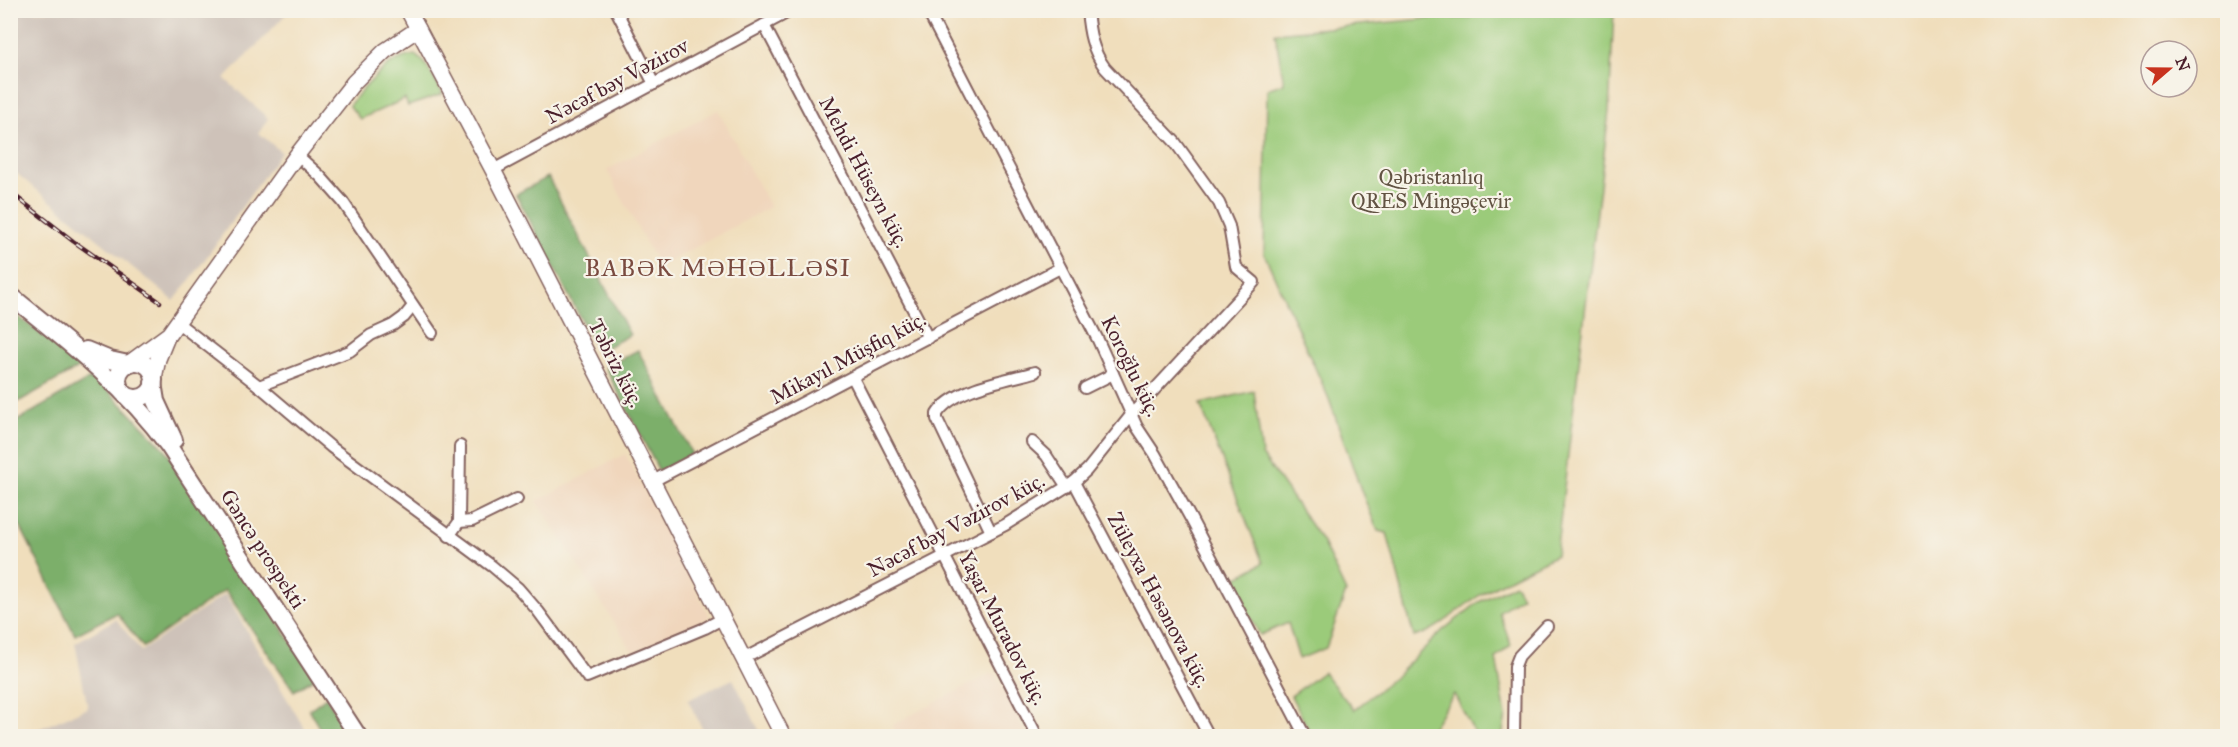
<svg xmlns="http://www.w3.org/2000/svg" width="2238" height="747" viewBox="0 0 2238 747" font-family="'IM FELL Great Primer',serif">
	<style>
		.built { fill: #f0d6bc }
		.industrial { fill: #cec2b9 }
		.green { fill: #9bcb7a; stroke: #727552; stroke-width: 1.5 }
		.forest { fill: #7caf6a; stroke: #63674a; stroke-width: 1.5 }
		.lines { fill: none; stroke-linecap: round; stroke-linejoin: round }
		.street-casing { stroke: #84625e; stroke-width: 14 }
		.secondary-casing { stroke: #84625e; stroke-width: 18 }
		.primary-casing { stroke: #84625e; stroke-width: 20 }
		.street { stroke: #fff; stroke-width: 10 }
		.secondary { stroke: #fff; stroke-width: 15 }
		.primary { stroke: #fff; stroke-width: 16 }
		.rail-casing { stroke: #4a1f2b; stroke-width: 4.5 }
		.rail { stroke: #f7f3e8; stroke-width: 2; stroke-dasharray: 7; stroke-linecap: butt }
		.labels { text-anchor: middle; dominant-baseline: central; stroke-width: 4.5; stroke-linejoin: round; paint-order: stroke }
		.street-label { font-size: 21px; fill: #4a1f2b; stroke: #f7f3e8 }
		.park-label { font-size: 21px; fill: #625343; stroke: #f7f3e8 }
		.quarter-label { font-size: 24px; letter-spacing: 1.5px; fill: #7a4b40; stroke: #f7f3e8 }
	</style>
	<rect width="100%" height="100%" fill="#f7f3e8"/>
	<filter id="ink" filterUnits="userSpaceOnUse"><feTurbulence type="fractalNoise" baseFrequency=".0167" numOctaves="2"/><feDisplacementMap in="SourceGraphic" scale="12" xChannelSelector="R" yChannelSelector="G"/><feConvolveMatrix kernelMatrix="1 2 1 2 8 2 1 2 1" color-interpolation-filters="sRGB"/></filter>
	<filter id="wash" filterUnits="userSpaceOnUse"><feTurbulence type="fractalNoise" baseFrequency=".008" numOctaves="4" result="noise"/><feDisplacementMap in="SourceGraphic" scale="24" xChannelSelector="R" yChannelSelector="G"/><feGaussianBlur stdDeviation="1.35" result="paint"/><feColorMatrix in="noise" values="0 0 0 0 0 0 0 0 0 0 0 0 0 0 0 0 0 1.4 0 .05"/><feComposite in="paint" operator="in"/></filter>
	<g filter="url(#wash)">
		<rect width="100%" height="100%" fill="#f0debc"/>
		<g class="built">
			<path d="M718 110 770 207 659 267 607 170Z"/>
			<path d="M625 454 710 617 633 652 537 501Z"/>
			<path d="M994 672 1028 736H898L892 725Z"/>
		</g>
		<g class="industrial">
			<path d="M10 11H289L225 79 268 118 259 133 281 152 196 272 174 301 11 169Z"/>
			<path d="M225 594 309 736H22L88 708 75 643 116 619 141 651Z"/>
			<path d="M733 679 762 736H706L688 700Z"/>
		</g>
		<g class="green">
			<path d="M1472 11H1614L1609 111 1556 555C1530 569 1501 581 1477 597 1455 611 1440 630 1414 637L1387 533 1378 531 1362 493 1329 399 1264 253 1267 89 1284 83 1275 33 1435 18H1470Z"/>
			<path d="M415 55 424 62 443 94 408 106 405 99 360 119 349 105C368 85 386 58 415 55Z"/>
			<path d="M1254 391 1262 455 1322 541 1346 592 1326 648 1299 659 1288 623 1260 635 1231 581 1263 563 1200 404Z"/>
			<path d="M1515 584 1522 596 1499 612 1511 645 1496 658 1506 716 1502 736H1476L1454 694 1427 736H1312L1291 696 1323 672 1354 710 1395 677 1443 630 1479 602Z"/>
		</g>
		<g class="forest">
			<path d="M548 177 630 335 598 352 516 194Z"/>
			<path d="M10 310 82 366 11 406H10Z"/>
			<path d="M638 350 692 454 659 471 605 367Z"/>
			<path d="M94 376 165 449 315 678 294 691 225 590 143 647 117 613 75 635 11 508 10 425Z"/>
			<path d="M326 697 351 736H324L309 710Z"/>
		</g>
	</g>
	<g filter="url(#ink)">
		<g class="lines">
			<defs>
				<g id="street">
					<path d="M616 10 654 84"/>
					<path d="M927 10 1098 340 1137 427 1155 454 1191 519 1305 736"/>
					<path d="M764 25 928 338"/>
					<path d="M297 155 320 176 343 202 432 333"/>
					<path d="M493 170 792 10"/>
					<path d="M178 323 259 386 331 447 492 566 518 588 538 611 587 677 705 628 722 619"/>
					<path d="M853 378 1037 736"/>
					<path d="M259 386 350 351 371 335 393 325 404 317 413 306"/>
					<path d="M1085 388 1113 374"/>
					<path d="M1032 442 1046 455 1067 487"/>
					<path d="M653 481 1060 268"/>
					<path d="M1074 482 1209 736"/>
					<path d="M459 522 472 521 517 499"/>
					<path d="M991 532 937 419V414C953 388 1007 380 1035 372"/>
					<path d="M449 536 459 522 460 446"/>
					<path d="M743 659 1005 525 1074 482 1087 470 1131 415 1254 282 1236 267 1229 226 1219 203 1175 142 1105 68C1092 50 1089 32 1087 10"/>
					<path d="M1514 736 1515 666 1519 656 1547 626"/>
				</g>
				<g id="secondary">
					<path d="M408 10 493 170 783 736"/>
					<path d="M128 364 169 334 297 155 354 82 385 51 418 29"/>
					<path d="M153 383 158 359 167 337"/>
				</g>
				<g id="primary">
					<path d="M10 295C67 341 125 386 168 445L358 736"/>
					<path d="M86 350 110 360 128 364"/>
					<circle cx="136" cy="380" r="18"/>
					<path d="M153 383 156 401 174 440"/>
				</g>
			</defs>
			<use href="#street" class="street-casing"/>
			<use href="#secondary" class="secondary-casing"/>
			<use href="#primary" class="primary-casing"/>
			<use href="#street" class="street"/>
			<use href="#secondary" class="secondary"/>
			<use href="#primary" class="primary"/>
			<defs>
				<path id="rail" d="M10 192 73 241 160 302"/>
			</defs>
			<use href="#rail" class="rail-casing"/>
			<use href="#rail" class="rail"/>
		</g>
	</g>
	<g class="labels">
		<g class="street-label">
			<text transform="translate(617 81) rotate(-28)">Nəcəf bəy Vəzirov</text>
			<text transform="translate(864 172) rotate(62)">Mehdi Hüseyn küç.</text>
			<text transform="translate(848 358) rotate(-28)">Mikayıl Müşfiq küç.</text>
			<text transform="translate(616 363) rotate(63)">Təbriz küç.</text>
			<text transform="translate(1131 366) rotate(64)">Koroğlu küç.</text>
			<text transform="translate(956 525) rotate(-28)">Nəcəf bəy Vəzirov küç.</text>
			<text transform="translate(263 549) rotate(57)">Gəncə prospekti</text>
			<text transform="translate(1159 600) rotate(62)">Züleyxa Həsənova küç.</text>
			<text transform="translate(1003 628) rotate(63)">Yaşar Muradov küç.</text>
		</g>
		<g class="park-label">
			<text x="1431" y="177">Qəbristanlıq<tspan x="1431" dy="24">QRES Mingəçevir</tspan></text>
		</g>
		<g class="quarter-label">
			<text x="718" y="268">BABƏK MƏHƏLLƏSI</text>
		</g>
	</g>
	<rect width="2238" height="747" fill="none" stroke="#f7f3e8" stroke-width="36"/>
	<g transform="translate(2169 69) rotate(70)"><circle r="28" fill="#f7f3e8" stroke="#b29e9c" stroke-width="1.5"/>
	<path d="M0-4.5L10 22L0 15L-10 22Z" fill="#c8321e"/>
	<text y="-9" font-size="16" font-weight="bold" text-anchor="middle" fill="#4a1f2b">N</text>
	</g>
</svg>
